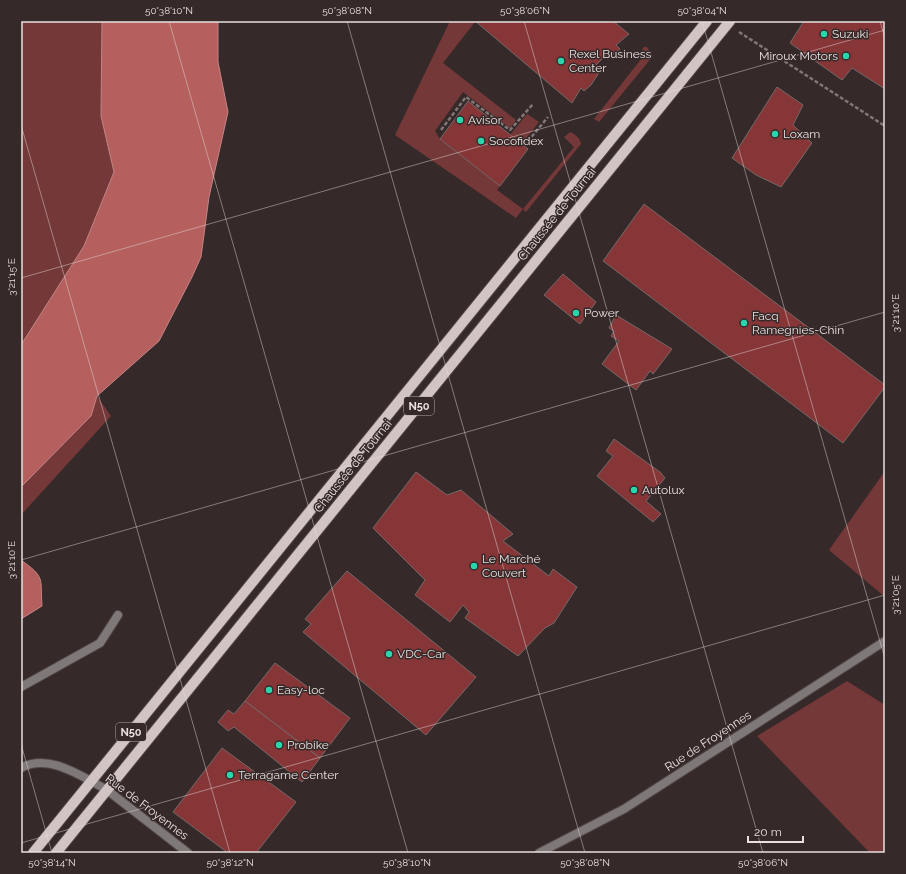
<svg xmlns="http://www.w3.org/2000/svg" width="906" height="874" viewBox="0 0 906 874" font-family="Raleway,sans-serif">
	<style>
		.green { fill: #743838 }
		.water { fill: #b55f5e; stroke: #c48685 }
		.building { fill: #873638; stroke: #766867 }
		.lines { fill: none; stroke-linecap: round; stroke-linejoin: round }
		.service-casing { stroke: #524646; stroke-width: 10 }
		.minor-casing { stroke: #524646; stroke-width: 10 }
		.primary-casing { stroke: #524646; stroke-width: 12 }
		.path { stroke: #807675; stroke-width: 2.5; stroke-dasharray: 4 2; stroke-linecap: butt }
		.service { stroke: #7f7878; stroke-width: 8 }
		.minor { stroke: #7f7878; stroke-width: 8 }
		.primary { stroke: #d2c4c4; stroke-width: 10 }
		.ticks { fill: none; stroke: #e8e0df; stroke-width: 1; stroke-opacity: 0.45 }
		.poi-dot { fill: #2ad5ac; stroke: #352929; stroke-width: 1.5 }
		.labels { text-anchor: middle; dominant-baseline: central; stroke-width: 3; stroke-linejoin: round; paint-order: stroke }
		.shield { fill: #352929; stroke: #b2a9a8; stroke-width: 1 }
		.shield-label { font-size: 11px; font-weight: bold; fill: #e8e0df }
		.poi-label { font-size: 12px; fill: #e8e0df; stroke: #352929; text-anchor: start }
		.street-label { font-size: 12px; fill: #e8e0df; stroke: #352929 }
		.neatline { fill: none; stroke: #e8e0df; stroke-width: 1.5 }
		.ticks-label { font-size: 10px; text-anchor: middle; fill: #e8e0df }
	</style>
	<rect width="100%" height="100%" fill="#352929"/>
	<g class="green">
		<path d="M21 21H102L101 116 114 172 84 246 21 345Z"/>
		<path d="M450 21 475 22 443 63 516 120 510 128 463 92 435 131 440 139 500 186 497 190 523 209 574 147 564 137 570 132C575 134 581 139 581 144L526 212 523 209 516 218 395 135Z"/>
		<path d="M644 47H647L653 56 599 122 594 119 645 54 642 49Z"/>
		<path d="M527 114 539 122 522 144 510 135Z"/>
		<path d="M97 396 111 416 21 515V487L91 416Z"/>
		<path d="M885 471V597L829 550Z"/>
		<path d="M847 681 885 705V853H870L757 736Z"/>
	</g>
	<g class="water">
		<path d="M102 21H218V62L228 112 209 197 201 257 192 277 159 341 97 396 91 416 21 487V345L84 246 114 172 101 116Z"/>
		<path d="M21 560C46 578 40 578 42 606L21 619Z"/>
	</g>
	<g class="building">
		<path d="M475 21H613L629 34 616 45 620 49 610 57 605 56 596 65 602 68 591 85 584 91 581 88 572 103Z"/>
		<path d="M804 21H885V89L852 68 842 80 790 43Z"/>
		<path d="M777 87 803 105 793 125 812 143 781 187 756 175 732 158Z"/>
		<path d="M468 101 528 149 500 186 440 139Z"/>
		<path d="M644 204 885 385V387L843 443 603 261Z"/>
		<path d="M563 274 596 302 580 324 544 295Z"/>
		<path d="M616 315 672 349 653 374 650 371 636 390 602 364 619 341 611 336 614 331 609 328Z"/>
		<path d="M614 439 660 472 665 478 646 501 661 514 653 522 597 476 613 456 606 451Z"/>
		<path d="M416 472 447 495 461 490 513 534 503 541 549 576 553 569 577 587 554 623 545 628 518 656 465 618 469 612 463 605 450 622 415 595 425 580 373 528Z"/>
		<path d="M347 571 476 677 426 735 303 632 311 624 305 619Z"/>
		<path d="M275 663 350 718 320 758 245 701Z"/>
		<path d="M245 701 320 758 302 782 234 727 228 731 218 722 228 710 234 714Z"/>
		<path d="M222 748 296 802 256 853H228L173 812Z"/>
	</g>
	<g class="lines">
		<defs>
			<g id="service">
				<path d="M21 687 100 643 118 615"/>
				<path d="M21 768C44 755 71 770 91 781"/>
			</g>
			<g id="minor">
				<path d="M91 781 107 790 188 853"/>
				<path d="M539 853 624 809 885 641"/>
			</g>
			<g id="primary">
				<path d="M33 853 707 21"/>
				<path d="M56 853 730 21"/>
			</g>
		</defs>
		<use href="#service" class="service-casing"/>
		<use href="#minor" class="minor-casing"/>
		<use href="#primary" class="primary-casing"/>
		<g class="path">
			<path d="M739 32 885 126"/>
			<path d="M441 130 466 97 510 130 533 104"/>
			<path d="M524 146 548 117"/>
		</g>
		<use href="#service" class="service"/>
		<use href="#minor" class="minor"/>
		<use href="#primary" class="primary"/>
	</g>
	<path class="ticks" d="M169 21 408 853M347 21 585 853M524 21 763 853M702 21 885 659M880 21 885 39M21 125 230 853M21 278 885 30M21 560 885 312M21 744 52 853M21 843 885 595"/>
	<g class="poi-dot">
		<circle cx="824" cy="34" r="4"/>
		<circle cx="846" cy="56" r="4"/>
		<circle cx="561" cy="61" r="4"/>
		<circle cx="460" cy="120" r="4"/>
		<circle cx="775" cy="134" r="4"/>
		<circle cx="481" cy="141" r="4"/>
		<circle cx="576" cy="313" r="4"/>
		<circle cx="744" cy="323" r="4"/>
		<circle cx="634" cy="490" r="4"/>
		<circle cx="474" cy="566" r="4"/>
		<circle cx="389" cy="654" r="4"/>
		<circle cx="269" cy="690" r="4"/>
		<circle cx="279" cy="745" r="4"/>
		<circle cx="230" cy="775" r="4"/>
	</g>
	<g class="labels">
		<g class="shield">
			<rect x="404" y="397" width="30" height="18" rx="3"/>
			<rect x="116" y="723" width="30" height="18" rx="3"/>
		</g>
		<g class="shield-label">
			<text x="419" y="406">N50</text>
			<text x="131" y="732">N50</text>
		</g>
		<g class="poi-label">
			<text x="832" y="34">Suzuki</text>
			<text x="569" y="54">Rexel Business<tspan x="569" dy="14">Center</tspan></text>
			<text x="838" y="56" text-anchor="end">Miroux Motors</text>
			<text x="468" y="120">Avisor</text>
			<text x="783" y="134">Loxam</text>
			<text x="489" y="141">Socofidex</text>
			<text x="584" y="313">Power</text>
			<text x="752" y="316">Facq<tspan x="752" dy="14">Ramegnies-Chin</tspan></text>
			<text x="642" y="490">Autolux</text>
			<text x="482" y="559">Le Marché<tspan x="482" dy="14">Couvert</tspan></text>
			<text x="397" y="654">VDC-Car</text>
			<text x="277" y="690">Easy-loc</text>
			<text x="287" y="745">Probike</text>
			<text x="238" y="775">Terragame Center</text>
		</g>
		<g class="street-label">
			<text transform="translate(557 214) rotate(-51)">Chaussée de Tournai</text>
			<text transform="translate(353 466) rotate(-51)">Chaussée de Tournai</text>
			<text transform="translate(708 741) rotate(-33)">Rue de Froyennes</text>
			<text transform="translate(147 807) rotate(37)">Rue de Froyennes</text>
		</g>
	</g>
	<rect width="906" height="874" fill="none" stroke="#352929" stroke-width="44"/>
	<path d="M748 836v6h55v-6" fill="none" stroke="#e8e0df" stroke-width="2"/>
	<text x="754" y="836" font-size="12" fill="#e8e0df" stroke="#352929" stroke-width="3" paint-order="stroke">20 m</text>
	<rect x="22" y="22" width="862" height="830" class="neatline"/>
	<g class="ticks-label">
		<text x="169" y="14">50°38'10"N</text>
		<text x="347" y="14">50°38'08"N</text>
		<text x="525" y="14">50°38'06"N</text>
		<text x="702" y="14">50°38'04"N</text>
		<text transform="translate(11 277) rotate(-90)" y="4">3°21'15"E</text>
		<text transform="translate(895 313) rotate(-90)" y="4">3°21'10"E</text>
		<text transform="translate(11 560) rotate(-90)" y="4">3°21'10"E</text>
		<text transform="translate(895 595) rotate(-90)" y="4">3°21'05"E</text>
		<text x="52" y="866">50°38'14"N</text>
		<text x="230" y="866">50°38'12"N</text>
		<text x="407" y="866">50°38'10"N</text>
		<text x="585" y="866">50°38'08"N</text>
		<text x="763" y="866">50°38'06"N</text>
	</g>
</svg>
